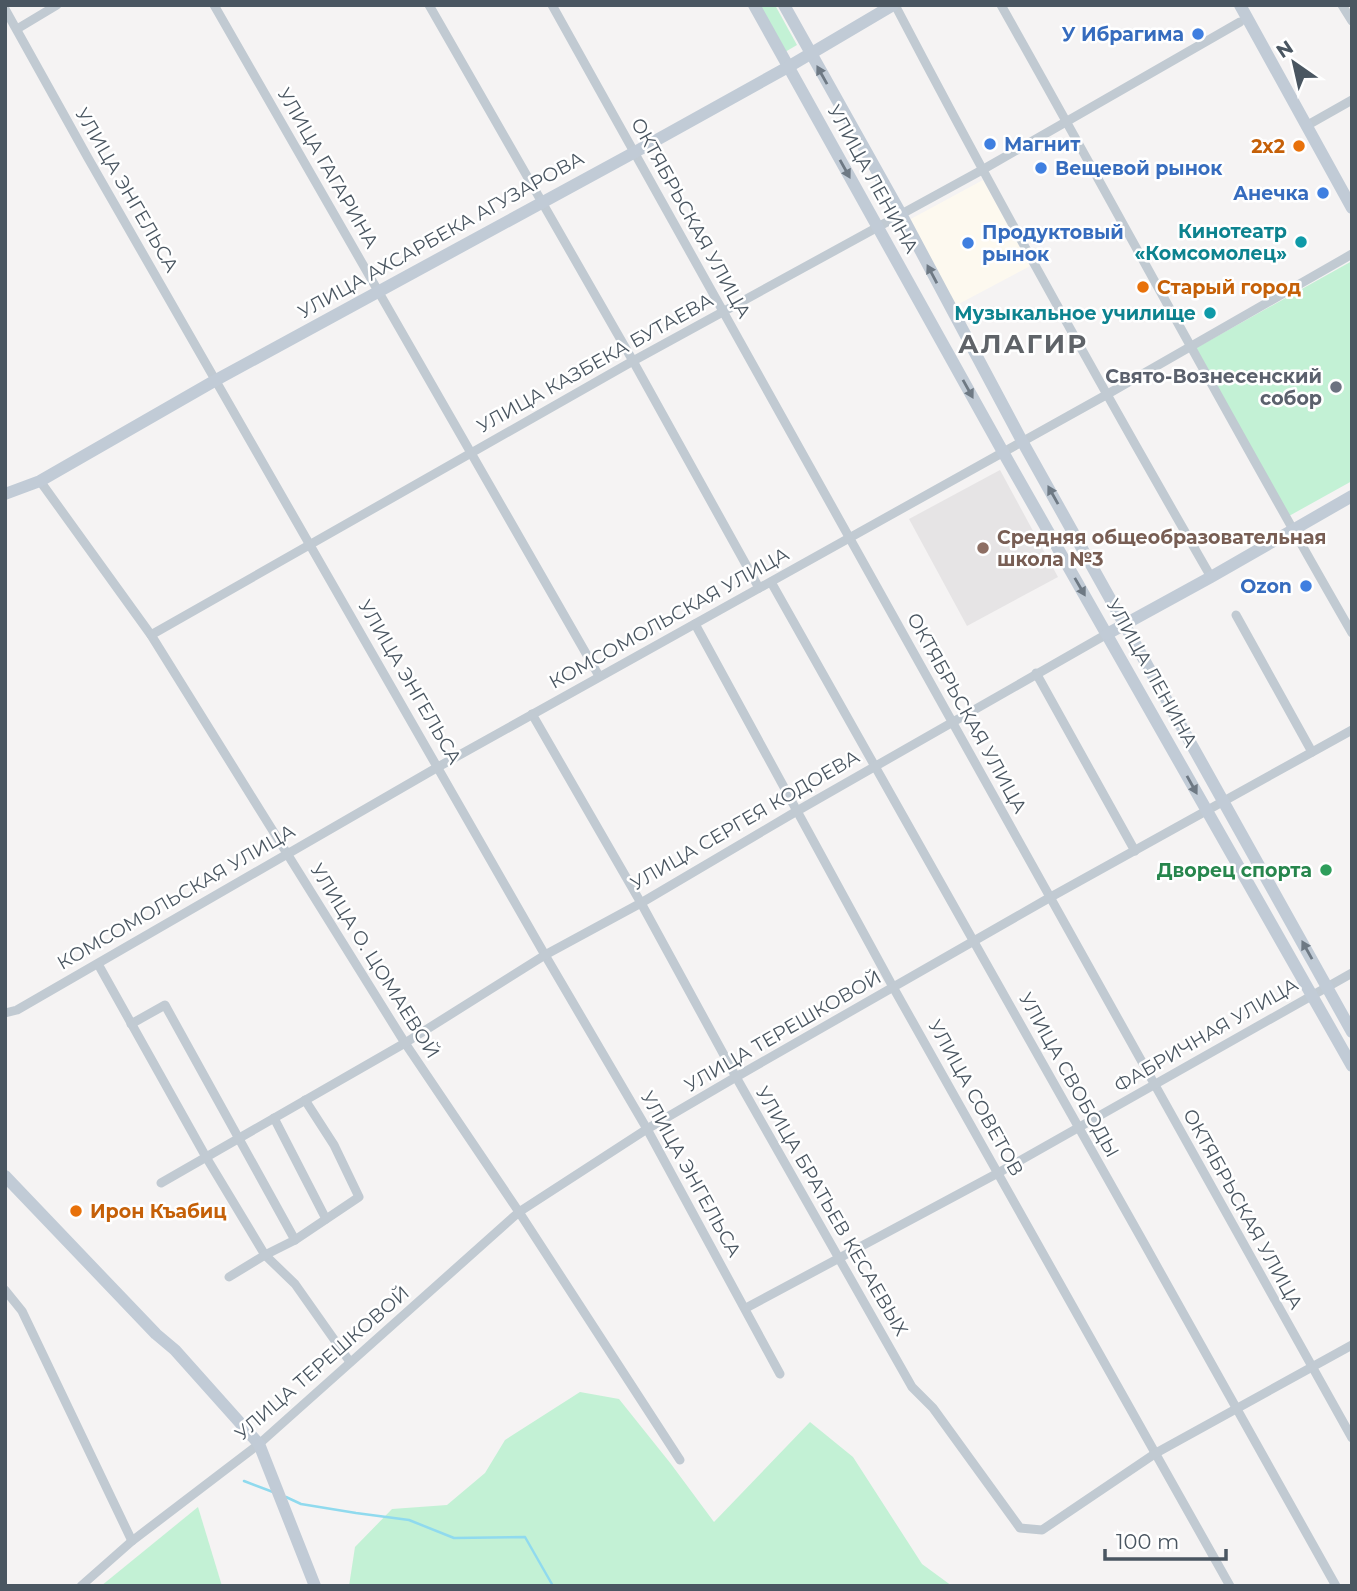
<svg xmlns="http://www.w3.org/2000/svg" width="1357" height="1591" viewBox="0 0 1357 1591" font-family="Montserrat,sans-serif">
	<style>
		.commercial { fill: #fdf9ef }
		.education { fill: #e6e4e5 }
		.green { fill: #c3f1d5 }
		.lines { fill: none; stroke-linecap: round; stroke-linejoin: round }
		.stream { stroke: #90daee; stroke-width: 2.5 }
		.street { stroke: #c1cad2; stroke-width: 9 }
		.secondary { stroke: #c1cbd6; stroke-width: 12 }
		.oneway { fill: #6e7984 }
		.shop-dot { fill: #3f7fe0; stroke: #fff; stroke-width: 2.5 }
		.food-dot { fill: #e8710a; stroke: #fff; stroke-width: 2.5 }
		.culture-dot { fill: #0f9aa8; stroke: #fff; stroke-width: 2.5 }
		.worship-dot { fill: #6b7280; stroke: #fff; stroke-width: 2.5 }
		.education-dot { fill: #8d6e63; stroke: #fff; stroke-width: 2.5 }
		.leisure-dot { fill: #2e9e5b; stroke: #fff; stroke-width: 2.5 }
		.labels { text-anchor: middle; dominant-baseline: central; stroke-width: 5; stroke-linejoin: round; paint-order: stroke }
		.shop-label { font-size: 19px; font-weight: bold; fill: #366cbe; stroke: #fff; text-anchor: end }
		.food-label { font-size: 19px; font-weight: bold; fill: #c56008; stroke: #fff; text-anchor: start }
		.street-label { font-size: 19px; fill: #4a5661; stroke: #fff }
		.culture-label { font-size: 19px; font-weight: bold; fill: #0d838f; stroke: #fff; text-anchor: end }
		.worship-label { font-size: 19px; font-weight: bold; fill: #5b616d; stroke: #fff; text-anchor: end }
		.education-label { font-size: 19px; font-weight: bold; fill: #785e54; stroke: #fff; text-anchor: start }
		.leisure-label { font-size: 19px; font-weight: bold; fill: #27864d; stroke: #fff; text-anchor: end }
		.district-label { font-size: 26px; font-weight: bold; letter-spacing: 2px; fill: #5f6368; stroke: #fff }
	</style>
	<rect width="100%" height="100%" fill="#f5f3f3"/>
	<path class="commercial" d="M983 180 1030 266 953 307 907 221Z"/>
	<path class="education" d="M1000 470 1058 577 967 626 909 519Z"/>
	<g class="green">
		<path d="M759 5H775L797 45 785 52Z"/>
		<path d="M1352 261V481L1289 516 1196 348Z"/>
		<path d="M580 1392 619 1399 671 1464 714 1522 810 1422 853 1457 922 1564 952 1586H349L355 1547 392 1509 447 1505 485 1473 505 1440Z"/>
		<path d="M198 1507 222 1586H101Z"/>
	</g>
	<g class="lines">
		<g class="stream">
			<path d="M244 1481 273 1492"/>
			<path d="M286 1497 301 1504 356 1513 409 1520 454 1538 525 1537 553 1586"/>
		</g>
		<g class="street">
			<path d="M214 5 599 676"/>
			<path d="M429 5 633 361 759 588"/>
			<path d="M552 5 1352 1438"/>
			<path d="M895 5C996 198 1102 388 1211 577"/>
			<path d="M1001 5C1119 214 1232 425 1352 633"/>
			<path d="M1342 5 1352 21"/>
			<path d="M5 9 88 158 545 955 647 1129 780 1374"/>
			<path d="M17 29 57 5"/>
			<path d="M1306 126 1352 100"/>
			<path d="M40 481 151 635 405 1043 519 1212 680 1460"/>
			<path d="M771 582C958 918 1150 1250 1336 1586"/>
			<path d="M1236 615 1312 752"/>
			<path d="M695 624 893 987 1230 1586"/>
			<path d="M151 635 633 361 982 170 1240 22"/>
			<path d="M1036 673 1135 851"/>
			<path d="M532 714 641 903 736 1077 912 1387 933 1408 1020 1528 1042 1530 1156 1453 1352 1345"/>
			<path d="M98 964 206 1157 265 1255 295 1284 350 1362"/>
			<path d="M5 1013 17 1010 438 767 1106 395 1352 254"/>
			<path d="M131 1024 165 1005 295 1240"/>
			<path d="M274 1118 326 1219"/>
			<path d="M161 1183 405 1043 545 955 641 903 797 811 1107 634"/>
			<path d="M229 1277 265 1255 295 1240 359 1197 334 1145 305 1100"/>
			<path d="M5 1290 22 1311 132 1541"/>
			<path d="M746 1308 998 1173 1352 973"/>
			<path d="M81 1586 132 1541 259 1444 519 1212 647 1129 736 1077 1049 898 1352 730"/>
		</g>
		<g class="secondary">
			<path d="M754 5 1003 452 1352 1066"/>
			<path d="M784 5 901 214 1022 441 1352 1032"/>
			<path d="M1240 5 1352 208"/>
			<path d="M5 494 40 481 216 380 635 152 788 67 893 5"/>
			<path d="M1107 634 1211 577 1352 496"/>
			<path d="M5 1176 156 1334 175 1350 259 1444 315 1586"/>
		</g>
	</g>
	<defs><path id="oneway-solid" d="M-6-.8H1V-3.2L6.5 0L1 3.2V.8H-6Z" transform="scale(1.75)"/></defs>
	<g class="oneway">
		<use href="#oneway-solid" transform="translate(822 75) rotate(-119)"/>
		<use href="#oneway-solid" transform="translate(845 169) rotate(61)"/>
		<use href="#oneway-solid" transform="translate(932 274) rotate(-118)"/>
		<use href="#oneway-solid" transform="translate(968 389) rotate(61)"/>
		<use href="#oneway-solid" transform="translate(1053 495) rotate(-119)"/>
		<use href="#oneway-solid" transform="translate(1080 587) rotate(60)"/>
		<use href="#oneway-solid" transform="translate(1192 785) rotate(61)"/>
		<use href="#oneway-solid" transform="translate(1307 950) rotate(-119)"/>
	</g>
	<g class="shop-dot">
		<circle cx="1198" cy="34" r="7"/>
		<circle cx="990" cy="144" r="7"/>
		<circle cx="1041" cy="168" r="7"/>
		<circle cx="1323" cy="193" r="7"/>
		<circle cx="968" cy="243" r="7"/>
		<circle cx="1306" cy="586" r="7"/>
	</g>
	<g class="food-dot">
		<circle cx="1299" cy="146" r="7"/>
		<circle cx="1143" cy="287" r="7"/>
		<circle cx="76" cy="1211" r="7"/>
	</g>
	<g class="culture-dot">
		<circle cx="1301" cy="242" r="7"/>
		<circle cx="1210" cy="313" r="7"/>
	</g>
	<circle class="worship-dot" cx="1336" cy="387" r="7"/>
	<circle class="education-dot" cx="983" cy="548" r="7"/>
	<circle class="leisure-dot" cx="1326" cy="870" r="7"/>
	<g class="labels">
		<g class="shop-label">
			<text x="1184" y="34">У Ибрагима</text>
			<text x="1004" y="144" text-anchor="start">Магнит</text>
			<text x="1055" y="168" text-anchor="start">Вещевой рынок</text>
			<text x="1309" y="193">Анечка</text>
			<text x="982" y="232" text-anchor="start">Продуктовый<tspan x="982" dy="22">рынок</tspan></text>
			<text x="1292" y="586">Ozon</text>
		</g>
		<g class="food-label">
			<text x="1285" y="146" text-anchor="end">2x2</text>
			<text x="1157" y="287">Старый город</text>
			<text x="90" y="1211">Ирон Къабиц</text>
		</g>
		<g class="street-label">
			<text transform="translate(328 168) rotate(60)">УЛИЦА ГАГАРИНА</text>
			<text transform="translate(873 179) rotate(61)">УЛИЦА ЛЕНИНА</text>
			<text transform="translate(127 190) rotate(60)">УЛИЦА ЭНГЕЛЬСА</text>
			<text transform="translate(691 218) rotate(61)">ОКТЯБРЬСКАЯ УЛИЦА</text>
			<text transform="translate(441 235) rotate(-29)">УЛИЦА АХСАРБЕКА АГУЗАРОВА</text>
			<text transform="translate(595 363) rotate(-29)">УЛИЦА КАЗБЕКА БУТАЕВА</text>
			<text transform="translate(669 618) rotate(-29)">КОМСОМОЛЬСКАЯ УЛИЦА</text>
			<text transform="translate(1152 673) rotate(61)">УЛИЦА ЛЕНИНА</text>
			<text transform="translate(410 682) rotate(60)">УЛИЦА ЭНГЕЛЬСА</text>
			<text transform="translate(967 713) rotate(61)">ОКТЯБРЬСКАЯ УЛИЦА</text>
			<text transform="translate(745 820) rotate(-30)">УЛИЦА СЕРГЕЯ КОДОЕВА</text>
			<text transform="translate(176 897) rotate(-30)">КОМСОМОЛЬСКАЯ УЛИЦА</text>
			<text transform="translate(375 961) rotate(58)">УЛИЦА О. ЦОМАЕВОЙ</text>
			<text transform="translate(783 1031) rotate(-30)">УЛИЦА ТЕРЕШКОВОЙ</text>
			<text transform="translate(1206 1035) rotate(-30)">ФАБРИЧНАЯ УЛИЦА</text>
			<text transform="translate(1069 1075) rotate(61)">УЛИЦА СВОБОДЫ</text>
			<text transform="translate(976 1098) rotate(61)">УЛИЦА СОВЕТОВ</text>
			<text transform="translate(691 1174) rotate(61)">УЛИЦА ЭНГЕЛЬСА</text>
			<text transform="translate(1243 1209) rotate(61)">ОКТЯБРЬСКАЯ УЛИЦА</text>
			<text transform="translate(832 1211) rotate(60)">УЛИЦА БРАТЬЕВ КЕСАЕВЫХ</text>
			<text transform="translate(322 1363) rotate(-41)">УЛИЦА ТЕРЕШКОВОЙ</text>
		</g>
		<g class="culture-label">
			<text x="1287" y="231">Кинотеатр<tspan x="1287" dy="22">«Комсомолец»</tspan></text>
			<text x="1196" y="313">Музыкальное училище</text>
		</g>
		<g class="worship-label">
			<text x="1322" y="376">Свято-Вознесенский<tspan x="1322" dy="22">собор</tspan></text>
		</g>
		<g class="education-label">
			<text x="997" y="537">Средняя общеобразовательная<tspan x="997" dy="22">школа №3</tspan></text>
		</g>
		<g class="leisure-label">
			<text x="1312" y="870">Дворец спорта</text>
		</g>
		<g class="district-label">
			<text x="1023" y="344">АЛАГИР</text>
		</g>
	</g>
	<rect width="1357" height="1591" fill="none" stroke="#4a5661" stroke-width="14"/>
	<g transform="translate(1294 63) rotate(326)" stroke="#ffffff" stroke-width="5" paint-order="stroke">
	<path d="M0-5L12 26L0 18L-12 26Z" fill="#4a5661"/>
	<text y="-10" font-size="19" font-weight="bold" text-anchor="middle" fill="#4a5661">N</text>
	</g>
	<path d="M1105 1549v10h121v-10" fill="none" stroke="#4a5661" stroke-width="3.5"/>
	<text x="1116" y="1549" font-size="21" fill="#4a5661" stroke="#ffffff" stroke-width="5" paint-order="stroke">100 m</text>
</svg>
